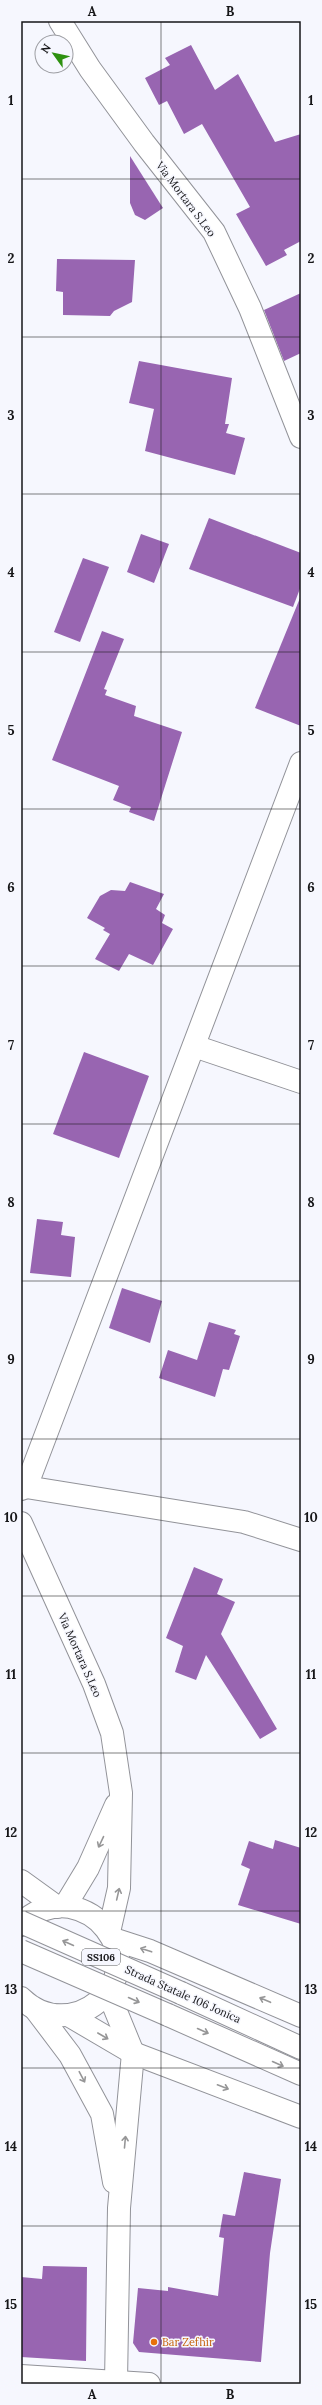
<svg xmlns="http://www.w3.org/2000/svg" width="322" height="2405" viewBox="0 0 322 2405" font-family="Lora,serif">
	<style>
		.building { fill: #9865b1 }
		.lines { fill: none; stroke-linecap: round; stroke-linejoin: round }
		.minor-casing { stroke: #929399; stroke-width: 24 }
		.tertiary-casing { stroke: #929399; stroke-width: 24 }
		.primary-casing { stroke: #929399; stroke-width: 24 }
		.trunk-casing { stroke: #929399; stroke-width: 24 }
		.minor { stroke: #fff; stroke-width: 22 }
		.tertiary { stroke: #fff; stroke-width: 22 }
		.primary { stroke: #fff; stroke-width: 22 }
		.trunk { stroke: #fff; stroke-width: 22 }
		.trunk-bridge-casing { stroke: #929399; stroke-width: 24; stroke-linecap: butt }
		.trunk-bridge { stroke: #fff; stroke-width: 22 }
		.oneway { stroke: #969697 }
		.grid { fill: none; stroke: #161618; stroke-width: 1; stroke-opacity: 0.55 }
		.food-dot { fill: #e8710a; stroke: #f6f7fe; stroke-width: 1.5 }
		.labels { text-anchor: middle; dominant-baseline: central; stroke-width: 3; stroke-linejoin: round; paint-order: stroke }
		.shield { fill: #f6f7fe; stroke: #595a5d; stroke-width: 1 }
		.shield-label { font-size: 10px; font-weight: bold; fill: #161618 }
		.street-label { font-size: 11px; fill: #161618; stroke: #f6f7fe }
		.food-label { font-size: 11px; fill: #c56008; stroke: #f6f7fe; text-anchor: start }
		.neatline { fill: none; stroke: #161618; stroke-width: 1.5 }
		.grid-label { font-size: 13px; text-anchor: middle; font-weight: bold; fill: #161618 }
	</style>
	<rect width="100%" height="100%" fill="#f6f7fe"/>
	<g class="building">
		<path d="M191 45 215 90 238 74 275 142 301 134V241L284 250 287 255 266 266 236 214 250 207 202 124 184 134 167 101 159 105 145 78 170 65 165 58Z"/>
		<path d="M130 156 163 208 145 220 135 215 130 203Z"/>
		<path d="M57 259 135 260 132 302 114 311 110 316 63 315V292L56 291Z"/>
		<path d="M301 293V353L284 361 264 310Z"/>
		<path d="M139 361 232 378 225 424H229L226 433 245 438 235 475 145 451 154 409 129 403Z"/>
		<path d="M209 518 301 553V586L293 607 189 569Z"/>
		<path d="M141 534 169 544 154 583 127 572Z"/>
		<path d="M83 558 109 567 80 642 54 632Z"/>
		<path d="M300 598H301V726L255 708Z"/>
		<path d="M102 631 124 639 104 689 107 690 105 695 136 706 134 716 182 732 154 821 129 812 131 807 113 800 119 786 52 760Z"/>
		<path d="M130 882 164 894 156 909 165 915 162 923 173 929 153 965 129 954 119 971 95 959 110 934 103 930 105 928 87 918 100 896 111 890 125 891Z"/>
		<path d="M84 1052 149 1076 119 1158 53 1134Z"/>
		<path d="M37 1219 63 1222 61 1235 75 1237 71 1277 30 1273Z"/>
		<path d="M122 1288 162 1301 150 1343 109 1328Z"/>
		<path d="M209 1322 236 1330 234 1334 240 1336 229 1370 223 1369 215 1397 159 1378 168 1350 197 1360Z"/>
		<path d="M194 1567 223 1579 217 1594 235 1602 221 1634 277 1729 260 1739 206 1655 196 1680 175 1672 183 1646 166 1638Z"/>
		<path d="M275 1840 301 1848V1924L238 1905 250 1869 241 1865 249 1841 273 1849Z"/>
		<path d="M244 2172 281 2179 270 2253 261 2362 139 2352 133 2343 138 2288 168 2291V2287L218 2296 224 2238 219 2237 223 2214 235 2216Z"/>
		<path d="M43 2266 87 2267 86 2361 21 2357V2277L42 2279Z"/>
	</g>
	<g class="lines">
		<defs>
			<g id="minor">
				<path d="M60 21 90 69 144 143 214 232 250 308 301 437"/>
				<path d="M194 1046 301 1082"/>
				<path d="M26 1487 244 1522 301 1540"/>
				<path d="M21 1489 26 1487 301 763"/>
				<path d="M21 1523 94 1684 112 1733 121 1793 119 1888 109 1932"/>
				<path d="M21 1881 57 1907"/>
				<path d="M65 1906 88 1868 116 1805"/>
			</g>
			<g id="tertiary">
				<path d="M21 1925C32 1911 53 1904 70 1907 85 1910 97 1917 106 1929 148 1982 71 2047 21 1998"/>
				<path d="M108 1992 133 2053 119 2208 116 2382"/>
				<path d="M36 2010 70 2055 102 2114 114 2182"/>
				<path d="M21 2376 149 2384"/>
			</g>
			<g id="primary">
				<path d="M113 1939 150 1951 301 2016"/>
				<path d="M70 2016 133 2053 301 2117"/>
			</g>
			<g id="trunk">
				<path d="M181 1993 301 2048"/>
				<path d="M168 2015 301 2074"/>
			</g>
		</defs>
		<use href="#minor" class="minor-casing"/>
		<use href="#tertiary" class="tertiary-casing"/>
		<use href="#primary" class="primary-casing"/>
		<use href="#trunk" class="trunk-casing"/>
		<use href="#minor" class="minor"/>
		<use href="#tertiary" class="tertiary"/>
		<use href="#primary" class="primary"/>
		<use href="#trunk" class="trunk"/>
		<defs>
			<g id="trunk-bridge">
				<path d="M21 1922 181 1993"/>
				<path d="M21 1951 168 2015"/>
			</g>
		</defs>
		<use href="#trunk-bridge" class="trunk-bridge-casing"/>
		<use href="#trunk-bridge" class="trunk-bridge"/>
	</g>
	<defs><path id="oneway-shaft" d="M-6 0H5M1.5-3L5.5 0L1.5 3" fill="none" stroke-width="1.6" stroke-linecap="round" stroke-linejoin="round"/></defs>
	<g class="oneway">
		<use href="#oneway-shaft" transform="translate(101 1842) rotate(115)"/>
		<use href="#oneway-shaft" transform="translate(118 1894) rotate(-77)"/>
		<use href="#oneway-shaft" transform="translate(68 1943) rotate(-156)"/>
		<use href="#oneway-shaft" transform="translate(146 1950) rotate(-162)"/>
		<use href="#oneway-shaft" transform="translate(134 2000) rotate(24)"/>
		<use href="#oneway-shaft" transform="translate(265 2000) rotate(-157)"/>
		<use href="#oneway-shaft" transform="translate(203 2031) rotate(24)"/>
		<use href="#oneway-shaft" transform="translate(103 2036) rotate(30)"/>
		<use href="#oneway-shaft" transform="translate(278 2064) rotate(24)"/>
		<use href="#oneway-shaft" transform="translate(82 2077) rotate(62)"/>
		<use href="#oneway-shaft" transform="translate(223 2087) rotate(21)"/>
		<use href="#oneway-shaft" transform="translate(125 2142) rotate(-85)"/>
	</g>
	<path class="grid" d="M161 21V2384M21 179H301M21 337H301M21 494H301M21 652H301M21 809H301M21 966H301M21 1124H301M21 1281H301M21 1439H301M21 1596H301M21 1753H301M21 1911H301M21 2068H301M21 2226H301"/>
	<circle class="food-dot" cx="154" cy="2342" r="4"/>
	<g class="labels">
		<rect class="shield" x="82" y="1949" width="38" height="16" rx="3"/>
		<g class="shield-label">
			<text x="101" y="1957">SS106</text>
		</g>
		<g class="street-label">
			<text transform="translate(186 199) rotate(53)">Via Mortara S.Leo</text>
			<text transform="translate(80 1655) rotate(66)">Via Mortara S.Leo</text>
			<text transform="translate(183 1994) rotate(24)">Strada Statale 106 Jonica</text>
		</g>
		<g class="food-label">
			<text x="162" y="2342">Bar Zefhir</text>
		</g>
	</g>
	<rect width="322" height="2405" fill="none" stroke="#f6f7fe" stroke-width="44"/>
	<g transform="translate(54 54) rotate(303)"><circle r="19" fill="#f6f7fe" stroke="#9c9da2"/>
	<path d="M0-3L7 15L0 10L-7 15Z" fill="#2e9110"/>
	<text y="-6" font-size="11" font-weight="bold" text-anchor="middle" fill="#161618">N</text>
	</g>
	<rect x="22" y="22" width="278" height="2361" class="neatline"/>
	<g class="grid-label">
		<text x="92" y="16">A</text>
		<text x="230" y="16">B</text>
		<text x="11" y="105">1</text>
		<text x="311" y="105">1</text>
		<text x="11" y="263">2</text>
		<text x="311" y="263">2</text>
		<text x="11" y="420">3</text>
		<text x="311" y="420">3</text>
		<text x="11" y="577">4</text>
		<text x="311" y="577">4</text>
		<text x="11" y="735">5</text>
		<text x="311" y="735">5</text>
		<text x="11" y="892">6</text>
		<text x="311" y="892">6</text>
		<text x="11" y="1050">7</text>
		<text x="311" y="1050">7</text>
		<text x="11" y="1207">8</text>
		<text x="311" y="1207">8</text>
		<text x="11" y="1364">9</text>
		<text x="311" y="1364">9</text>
		<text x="11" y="1522">10</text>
		<text x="311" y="1522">10</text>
		<text x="11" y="1679">11</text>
		<text x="311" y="1679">11</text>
		<text x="11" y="1837">12</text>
		<text x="311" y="1837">12</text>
		<text x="11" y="1994">13</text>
		<text x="311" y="1994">13</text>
		<text x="11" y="2151">14</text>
		<text x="311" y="2151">14</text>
		<text x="11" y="2309">15</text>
		<text x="311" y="2309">15</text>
		<text x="92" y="2399">A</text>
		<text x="230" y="2399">B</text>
	</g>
</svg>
